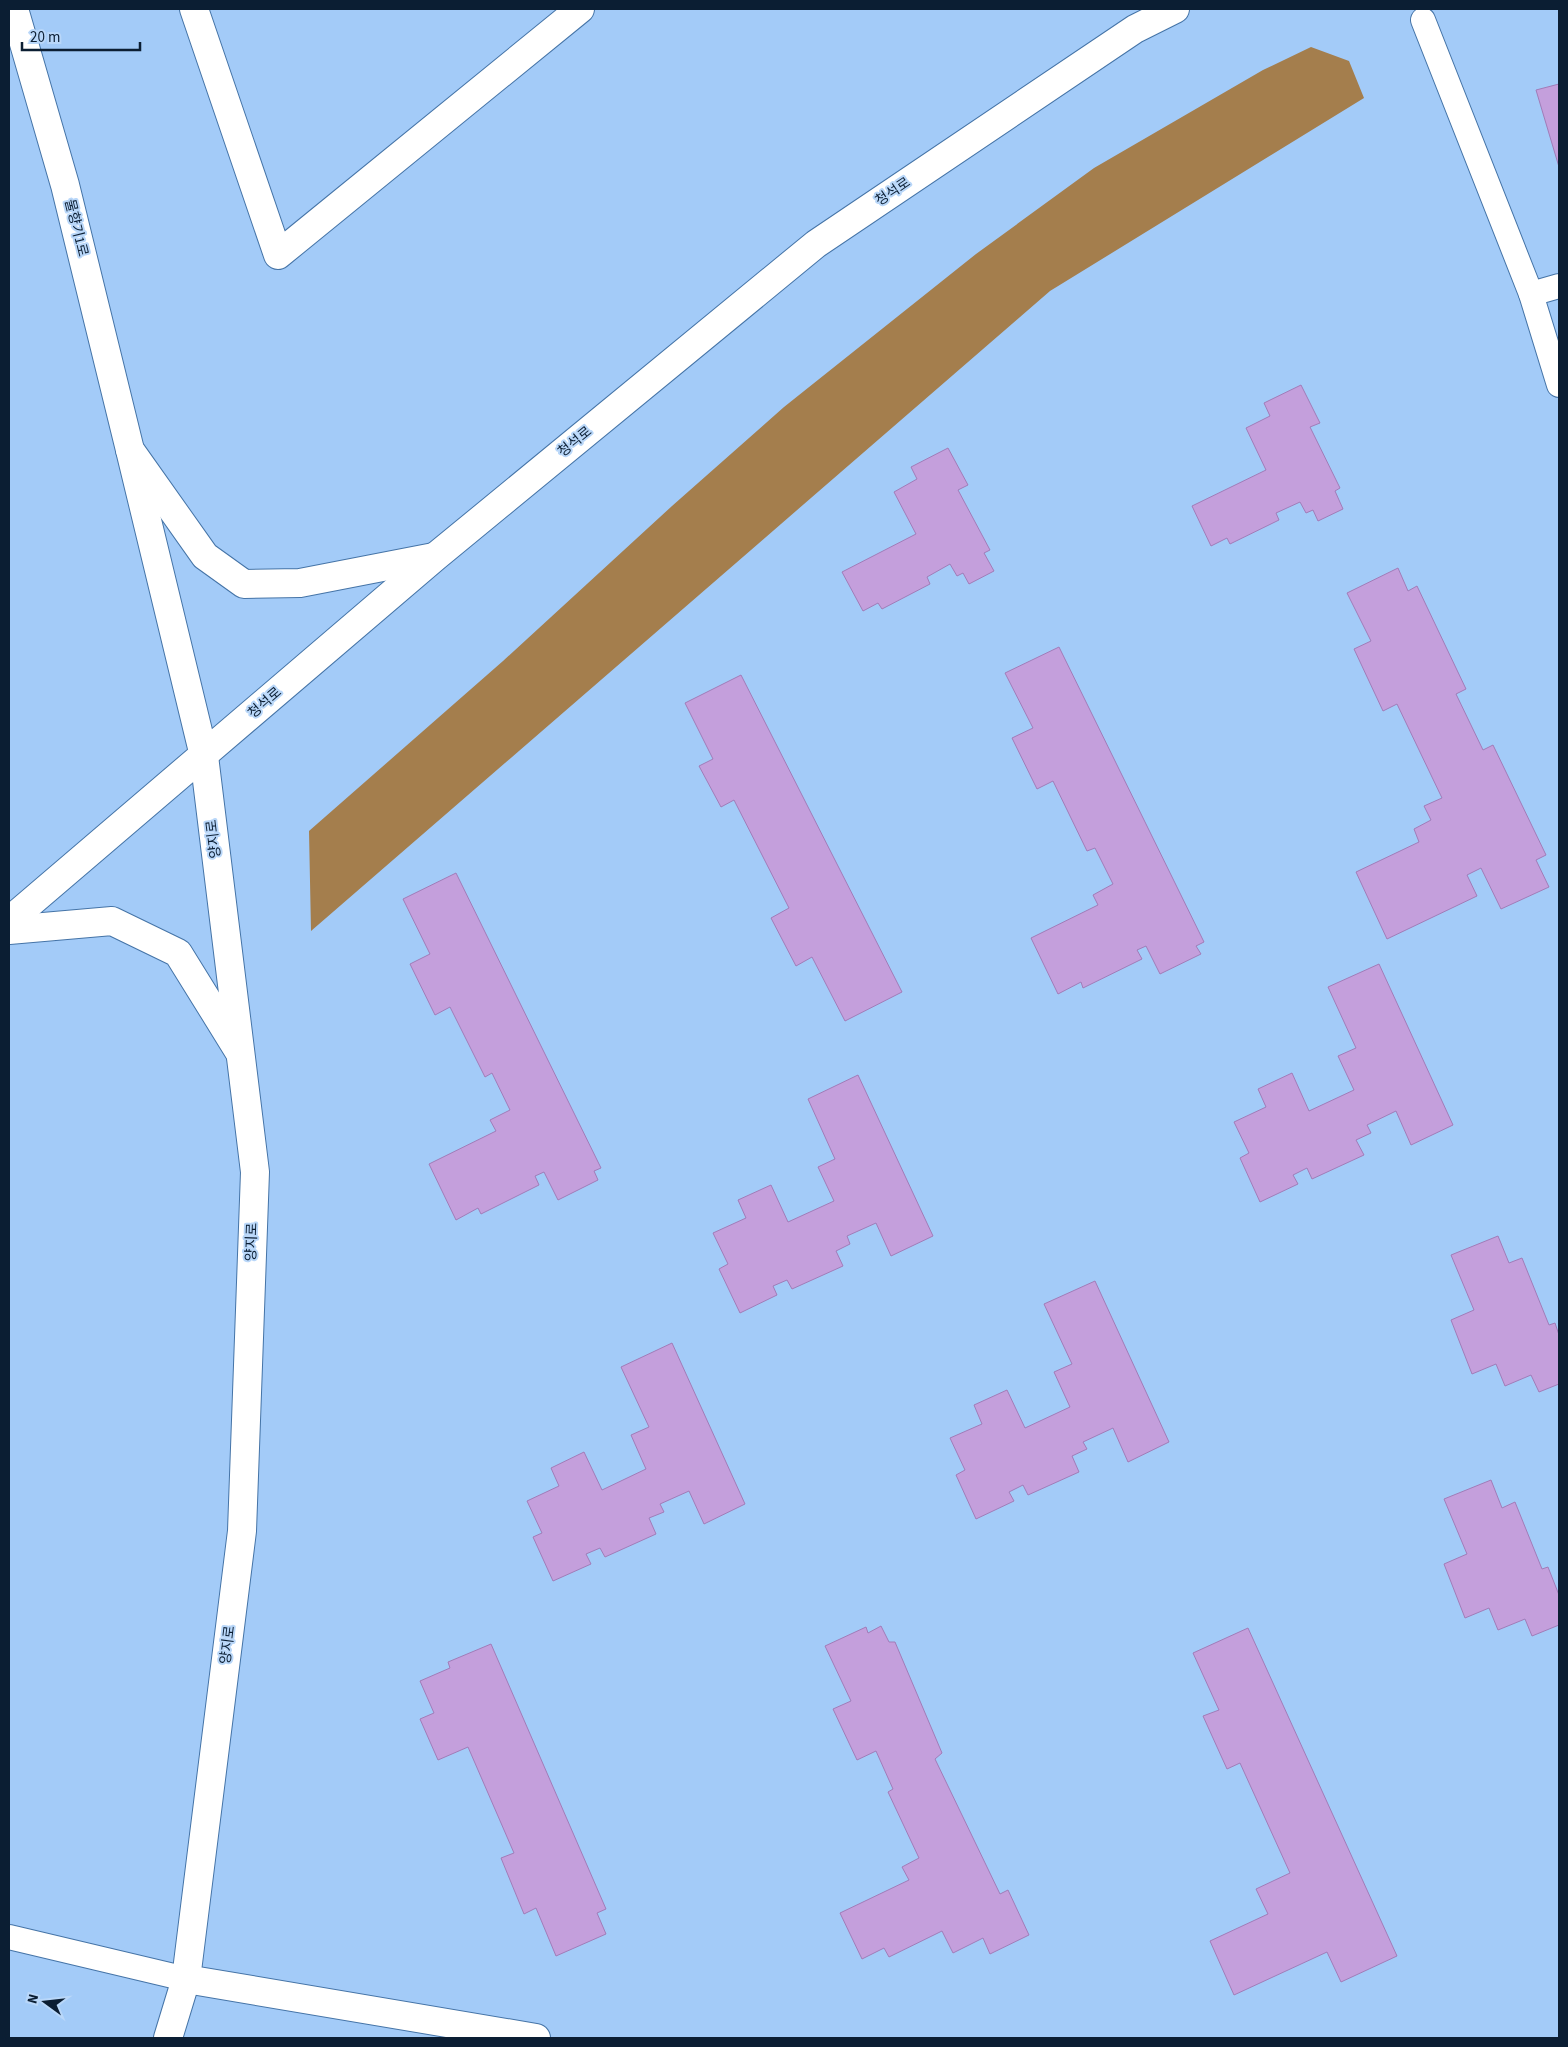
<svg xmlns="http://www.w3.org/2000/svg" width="1568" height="2047" viewBox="0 0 1568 2047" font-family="'Source Sans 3','Noto Sans KR',sans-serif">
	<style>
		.forest { fill: #a47e4d }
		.building { fill: #c49fdc; stroke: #a17cb8 }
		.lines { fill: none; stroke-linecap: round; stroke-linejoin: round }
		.lane-casing { stroke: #4574a7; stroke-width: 26 }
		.street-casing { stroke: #4574a7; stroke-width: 30 }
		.secondary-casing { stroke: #4574a7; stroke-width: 30 }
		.lane { stroke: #fff; stroke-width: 24 }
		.street { stroke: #fff; stroke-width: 28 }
		.secondary { stroke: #fff; stroke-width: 28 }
		.labels { text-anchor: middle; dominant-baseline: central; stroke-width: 4; stroke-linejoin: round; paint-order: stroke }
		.street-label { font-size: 14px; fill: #0b1e33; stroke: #b9d7f9 }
	</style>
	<rect width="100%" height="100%" fill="#a3cbf8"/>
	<path class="forest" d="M1311 47 1349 61 1364 98 1050 291 311 931 309 831 503 661 672 506 784 407 976 254 1094 168 1263 70Z"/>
	<g class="building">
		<path d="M1559 84V167L1536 90Z"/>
		<path d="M1301 385 1320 423 1310 427 1340 488 1335 491 1343 509 1318 521 1313 510 1306 513 1300 502 1276 513 1279 520 1230 544 1227 538 1211 546 1192 506 1266 470 1246 428 1270 416 1264 403Z"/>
		<path d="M948 448 968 485 958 490 990 550 984 553 994 571 969 584 963 573 957 576 950 564 927 577 930 584 882 609 878 603 863 611 842 572 916 534 894 492 917 479 911 467Z"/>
		<path d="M1398 568 1408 591 1417 586 1466 689 1456 694 1483 750 1493 745 1546 855 1536 860 1549 887 1501 909 1481 868 1467 875 1477 896 1387 939 1356 872 1419 842 1414 829 1431 820 1424 806 1442 798 1397 704 1383 711 1354 649 1371 641 1347 593Z"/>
		<path d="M1059 647 1204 942 1196 946 1201 954 1160 974 1146 946 1137 950 1142 959 1083 988 1081 982 1058 994 1031 938 1098 905 1093 895 1113 884 1095 848 1087 851 1053 781 1037 789 1012 738 1033 728 1005 673Z"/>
		<path d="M741 675 902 992 845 1021 812 957 796 966 771 918 789 908 734 800 721 807 699 766 713 759 685 703Z"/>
		<path d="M456 873 601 1168 594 1171 598 1180 558 1200 544 1172 535 1176 539 1185 481 1214 478 1208 456 1220 429 1164 496 1131 490 1120 510 1110 492 1073 485 1077 450 1007 435 1015 410 964 430 954 403 899Z"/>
		<path d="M1379 964 1453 1125 1411 1145 1396 1111 1367 1125 1371 1133 1356 1140 1364 1155 1312 1179 1307 1168 1293 1175 1298 1184 1260 1202 1240 1158 1249 1153 1234 1122 1266 1107 1258 1089 1292 1073 1309 1111 1354 1090 1338 1056 1356 1048 1328 987Z"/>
		<path d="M858 1075 933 1236 891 1256 876 1223 847 1236 850 1244 836 1251 843 1266 792 1289 787 1280 773 1286 777 1295 740 1313 719 1269 728 1264 713 1233 746 1218 738 1200 771 1185 788 1222 834 1201 818 1167 835 1159 808 1099Z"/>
		<path d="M1498 1236 1509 1263 1522 1258 1549 1325 1555 1323 1559 1335V1384L1539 1392 1531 1375 1505 1386 1496 1364 1472 1374 1451 1320 1474 1310 1451 1255Z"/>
		<path d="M1095 1281 1169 1442 1128 1462 1113 1428 1083 1442 1087 1449 1072 1456 1079 1472 1028 1495 1023 1485 1009 1492 1014 1501 976 1519 956 1475 965 1470 950 1438 982 1424 974 1405 1007 1390 1025 1428 1070 1407 1054 1372 1072 1364 1044 1304Z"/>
		<path d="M672 1343 745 1504 704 1524 689 1491 660 1504 664 1512 649 1518 656 1534 605 1557 600 1548 586 1554 591 1564 553 1581 533 1537 542 1533 527 1501 559 1486 551 1468 584 1452 602 1490 646 1469 631 1435 649 1427 621 1367Z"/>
		<path d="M1491 1480 1502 1508 1515 1502 1542 1569 1548 1567 1559 1595V1625L1532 1636 1525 1619 1498 1630 1489 1608 1465 1618 1444 1564 1467 1554 1444 1499Z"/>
		<path d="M881 1626 889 1642H895L942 1753 935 1759 1000 1894 1008 1890 1029 1935 990 1954 983 1938 953 1953 942 1931 889 1957 884 1948 862 1959 840 1913 909 1880 902 1867 919 1858 888 1792 893 1789 876 1751 857 1760 833 1709 851 1701 825 1646 866 1627 868 1633Z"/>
		<path d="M1248 1628 1397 1956 1341 1982 1327 1952 1234 1995 1210 1941 1268 1914 1256 1889 1290 1873 1240 1763 1227 1769 1203 1716 1219 1710 1193 1653Z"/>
		<path d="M491 1644 606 1909 597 1913 606 1934 556 1956 536 1908 524 1914 501 1858 514 1853 468 1747 438 1760 420 1719 434 1713 420 1681 450 1668 448 1662Z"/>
	</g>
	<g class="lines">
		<defs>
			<g id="lane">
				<path d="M1423 20 1531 294 1559 385"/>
				<path d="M1531 294 1559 286"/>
				<path d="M9 1937 186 1979"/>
			</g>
			<g id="street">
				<path d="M194 9 278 255 580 9"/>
				<path d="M130 450 204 756 255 1172 242 1531 186 1979 168 2038"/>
				<path d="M186 1979 536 2038"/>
			</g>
			<g id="secondary">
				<path d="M14 9 65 185 130 450 205 556 244 584 300 583 434 557"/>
				<path d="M9 921 435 557 816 244 1135 29 1175 9"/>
				<path d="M9 930 112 921 178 953 240 1053"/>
			</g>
		</defs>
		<use href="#lane" class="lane-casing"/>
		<use href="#street" class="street-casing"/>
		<use href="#secondary" class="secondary-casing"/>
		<use href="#lane" class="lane"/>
		<use href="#street" class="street"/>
		<use href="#secondary" class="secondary"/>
	</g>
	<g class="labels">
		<g class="street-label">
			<text transform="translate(893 192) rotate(-34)">청석로</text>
			<text transform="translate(76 228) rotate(76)">물향기1로</text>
			<text transform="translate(575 442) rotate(-39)">청석로</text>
			<text transform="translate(265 703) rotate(-41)">청석로</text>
			<text transform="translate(214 839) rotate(-97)">양지로</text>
			<text transform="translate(252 1242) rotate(-88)">양지로</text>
			<text transform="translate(228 1645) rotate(-83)">양지로</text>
		</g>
	</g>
	<rect width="1568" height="2047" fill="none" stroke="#0b1e33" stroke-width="20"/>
	<g transform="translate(45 2002) rotate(285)" stroke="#b9d7f9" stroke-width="4" paint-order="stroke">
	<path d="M0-4L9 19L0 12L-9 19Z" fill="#0b1e33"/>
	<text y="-8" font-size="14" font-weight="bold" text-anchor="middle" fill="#0b1e33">N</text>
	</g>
	<path d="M22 42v8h118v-8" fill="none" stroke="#0b1e33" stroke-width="2.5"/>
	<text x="30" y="42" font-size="15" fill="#0b1e33" stroke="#b9d7f9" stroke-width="4" paint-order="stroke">20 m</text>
</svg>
